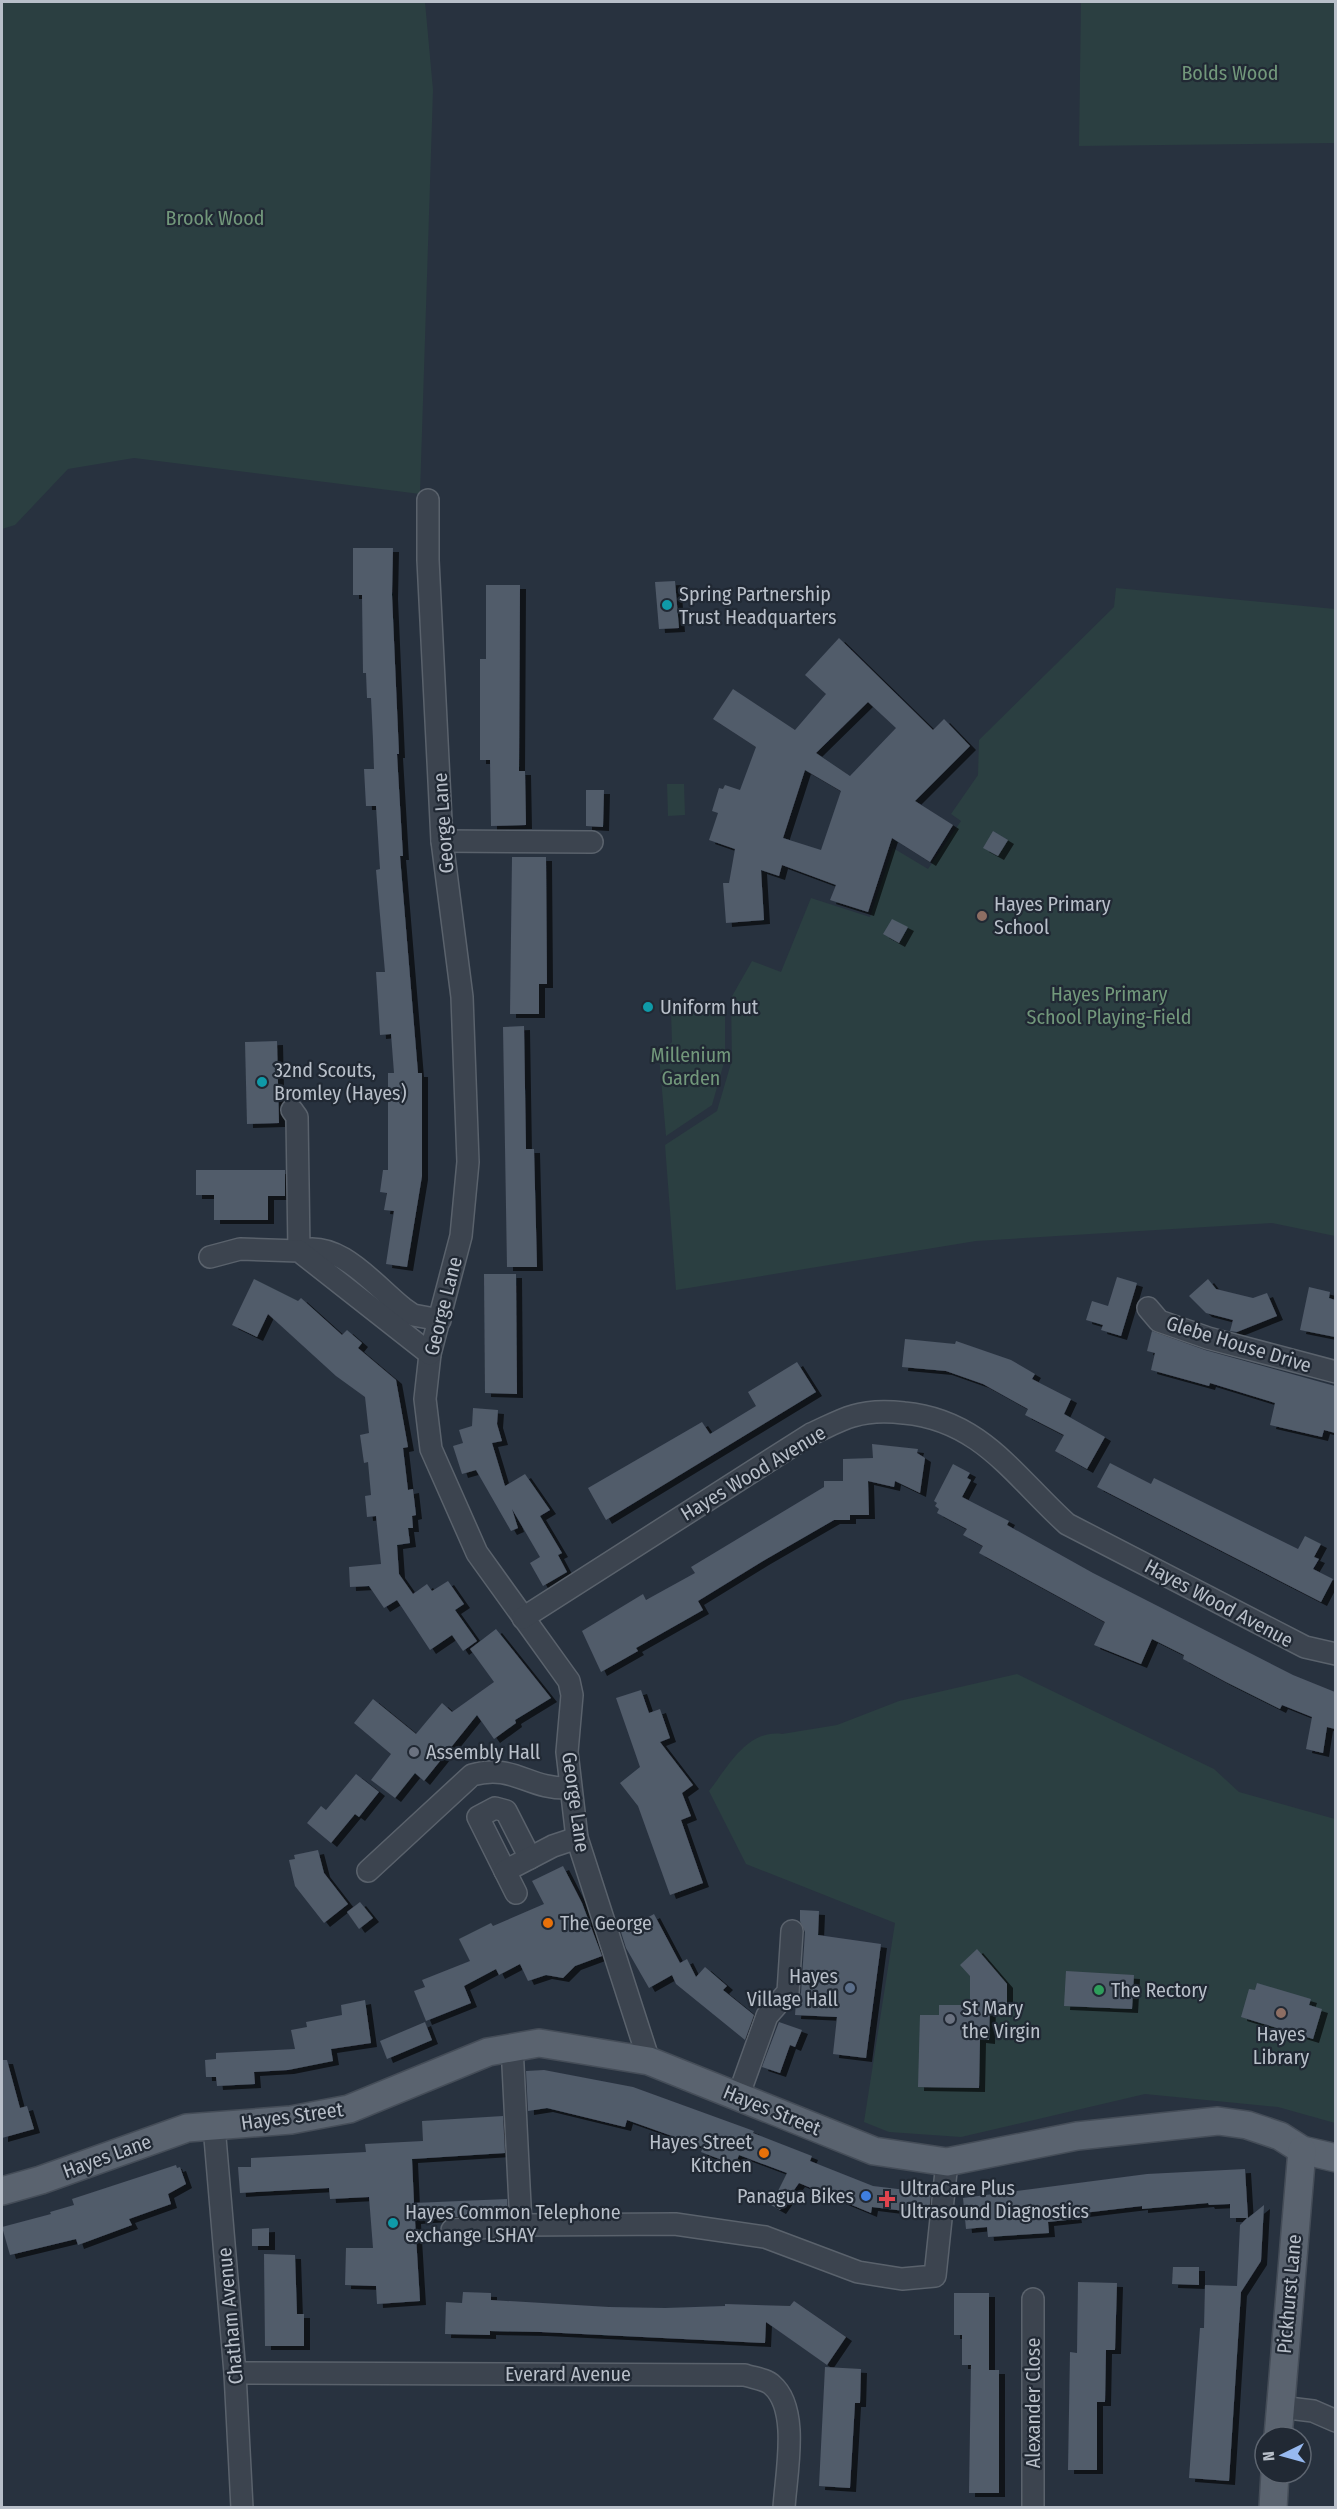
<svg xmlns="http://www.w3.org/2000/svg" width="1337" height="2509" viewBox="0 0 1337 2509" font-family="'Fira Sans Condensed',sans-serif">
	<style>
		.green { fill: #2b3f41 }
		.building { fill: #515b6a; fill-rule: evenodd; filter: url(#shadow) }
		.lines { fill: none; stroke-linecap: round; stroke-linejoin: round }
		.minor-casing { stroke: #5a626c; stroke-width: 24 }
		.major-casing { stroke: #454d58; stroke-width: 30 }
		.minor { stroke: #3c444f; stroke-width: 21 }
		.major { stroke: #5a636f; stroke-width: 27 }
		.culture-dot { fill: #0f9aa8; stroke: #212934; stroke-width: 2 }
		.education-dot { fill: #8d6e63; stroke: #212934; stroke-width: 2 }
		.worship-dot { fill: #6b7280; stroke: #212934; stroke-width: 2 }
		.food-dot { fill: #e8710a; stroke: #212934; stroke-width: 2 }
		.service-dot { fill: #5c6f8a; stroke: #212934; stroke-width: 2 }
		.leisure-dot { fill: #2e9e5b; stroke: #212934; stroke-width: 2 }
		.shop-dot { fill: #3f7fe0; stroke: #212934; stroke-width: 2 }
		.health-dot { fill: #e0444e; stroke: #212934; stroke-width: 2 }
		.labels { text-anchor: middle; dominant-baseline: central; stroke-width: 4.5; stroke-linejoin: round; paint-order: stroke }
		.park-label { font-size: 20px; fill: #72987b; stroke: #212934 }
		.poi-label { font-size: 20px; fill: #b8bfc9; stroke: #212934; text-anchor: start }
		.street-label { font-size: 20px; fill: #b8bfc9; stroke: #212934 }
	</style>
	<defs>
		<filter id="shadow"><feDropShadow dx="6" dy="4" stdDeviation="0" flood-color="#0009"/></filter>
	</defs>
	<rect width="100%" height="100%" fill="#28323f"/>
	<g class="green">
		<path d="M2 2H425L433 90 420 494 134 458 68 469 15 525 2 529Z"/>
		<path d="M1081 2H1335V143L1079 146Z"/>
		<path d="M1116 588 1335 609V1236L1272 1223 976 1241 676 1290 665 1145 717 1111 732 1060 731 998 752 961 781 972 811 898 870 917 893 848 928 869 961 821 951 814 978 775 979 740 1114 607Z"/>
		<path d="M667 784H684L685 815 668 816Z"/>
		<path d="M725 1008V1059L712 1105 666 1136 659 1056 672 1042 671 1012Z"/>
		<path d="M1017 1674 1214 1769 1239 1792 1335 1819V2123L1278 2107 1145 2094 961 2137 889 2132 864 2122 895 1923 746 1864 709 1791C728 1767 747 1729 782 1734L837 1725 899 1701Z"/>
	</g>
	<g class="building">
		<path d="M353 548H393L392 595 399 754H397L403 856H400L418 1073H422V1176L407 1267 386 1264 394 1211 384 1210 387 1193 380 1192 383 1170H388V1073H394L391 1034 380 1035 379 1018 376 972H385L376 870 380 869 376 806H366L364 769H374L373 740 371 698H367L366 673H363L362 595H353Z"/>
		<path d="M675 581 679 628 659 629 655 582Z"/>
		<path d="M486 585H520L519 771H525L526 825 491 826 490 760H480V659H486Z"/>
		<path d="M839 638 933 730 944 719 970 746 915 801 953 825 930 862 892 838 868 912 830 900 836 885 782 865 779 876 761 870 764 920 726 923 723 883H729L735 849 709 840 718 813 712 811 719 788 723 789 725 785 740 790 756 747 713 719 733 689 795 730 826 694 805 675ZM868 702 896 728 850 776 816 753ZM805 770 841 791 821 850 783 838Z"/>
		<path d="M586 790H604L603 827 586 826Z"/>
		<path d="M993 831 1008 840 998 856 983 848Z"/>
		<path d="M512 857H546L547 984H539V1014H510Z"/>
		<path d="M892 919 908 927 899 943 883 934Z"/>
		<path d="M524 1026 526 1149H534L537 1267H507L503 1027Z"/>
		<path d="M277 1041 279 1123 247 1124 245 1042Z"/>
		<path d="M196 1170H285V1196H268V1220H214V1195H196Z"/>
		<path d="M484 1274H516L517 1394 485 1393Z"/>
		<path d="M1117 1277 1137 1283 1121 1336 1101 1330 1103 1325 1086 1320 1092 1301 1108 1306Z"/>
		<path d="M254 1279 298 1301 301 1298 342 1335 347 1330 362 1343 358 1348 396 1380 408 1447 403 1448 408 1490 413 1489 416 1515 412 1516 413 1528H408L410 1543 397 1545 399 1574 413 1594 427 1584 432 1591 448 1581 464 1604 455 1610 477 1641 463 1651 452 1635 430 1650 397 1600 384 1608 369 1586 350 1587 349 1567 381 1564 376 1516 367 1517 365 1496 371 1495 368 1462 364 1463 360 1435 369 1433 365 1397 336 1376 268 1314 257 1337 232 1325Z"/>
		<path d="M1208 1279 1216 1289 1253 1298 1267 1293 1277 1316 1237 1332 1230 1331 1233 1320 1206 1313 1189 1296Z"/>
		<path d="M1309 1287 1330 1292 1329 1298 1335 1300V1337L1300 1330Z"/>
		<path d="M1152 1331 1205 1350 1335 1386V1433L1324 1430 1322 1437 1270 1425 1275 1403 1210 1383 1209 1386 1151 1370 1155 1353 1147 1351Z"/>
		<path d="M905 1339 955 1344 956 1341 1011 1360 1035 1374 1032 1379 1071 1399 1064 1414 1105 1437 1087 1469 1055 1451 1064 1435 1025 1415 1028 1409 983 1384 946 1371 902 1367Z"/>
		<path d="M797 1362 816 1392 606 1520 588 1488 702 1422 710 1434 756 1406 748 1392Z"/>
		<path d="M473 1408 498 1410 497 1424 502 1441 492 1443 505 1486 525 1474 550 1510 540 1516 562 1553 558 1555 567 1572 543 1586 530 1563 540 1557 512 1509 518 1528 511 1531 476 1470 462 1474 453 1446 463 1443 459 1430 472 1426Z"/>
		<path d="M872 1444 918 1449 917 1453 925 1458 920 1493 895 1481 894 1487 868 1481 869 1515H850V1520H834L763 1561 698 1601 703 1610 636 1648 638 1651 601 1672 582 1631 643 1594 646 1600 695 1573 691 1567 824 1487V1481H843V1459L873 1458Z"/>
		<path d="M1110 1463 1151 1484 1154 1478 1298 1549 1305 1536 1321 1544 1314 1557 1319 1559 1313 1569 1333 1579 1321 1602 1097 1487Z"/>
		<path d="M953 1464 970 1473 967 1478 971 1480 962 1497 1009 1521 1007 1525 1093 1573 1293 1675 1335 1692V1729L1327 1727 1323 1753 1306 1749 1312 1717 1282 1705 1280 1709 1226 1682 1183 1659 1184 1655 1152 1639 1141 1664 1094 1645 1105 1622 979 1553 983 1546 963 1535 967 1529 937 1513 939 1509 935 1506 937 1503 934 1501Z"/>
		<path d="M496 1629 551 1698 515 1720 516 1723 494 1739 477 1715 424 1781 415 1773 395 1798 371 1780 391 1754 354 1723 373 1699 416 1734 442 1703 452 1712 494 1682 470 1649Z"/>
		<path d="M641 1690 649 1713 660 1709 670 1738 660 1742 693 1785 682 1793 691 1816 681 1820 703 1883 670 1895 638 1806 620 1783 640 1767 616 1698Z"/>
		<path d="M356 1774 379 1792 359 1817 355 1814 331 1843 307 1823 321 1806 326 1810Z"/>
		<path d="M318 1850 324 1873 348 1904 324 1923 295 1886 289 1860 295 1859 294 1855Z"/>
		<path d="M563 1866 582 1903 602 1956 575 1966 563 1978 546 1975 528 1981 520 1964 499 1975 496 1969 464 1986 471 2003 426 2021 414 1991 425 1987 422 1980 470 1961 459 1939 491 1923 493 1926 544 1904 532 1881Z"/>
		<path d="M360 1902 373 1918 359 1929 347 1912Z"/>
		<path d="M800 1910 819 1911 818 1935 881 1944 866 2058 833 2054 837 2017 795 2015 796 2002 801 1993 805 1932 800 1921Z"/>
		<path d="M654 1914 680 1963 687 1959 696 1977 705 1967 727 1986 723 1990 754 2015 745 2040 676 1984 672 1975 649 1988 626 1948 621 1932Z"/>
		<path d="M977 1949 1007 1984V2006H990L989 2040 980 2039 979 2088 918 2087 920 2015H939V2005H970V1976L960 1965Z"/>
		<path d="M1066 1971 1134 1975 1132 2009 1064 2006Z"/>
		<path d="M1257 1983 1311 1999 1309 2005 1322 2009 1313 2039 1241 2017 1249 1989 1255 1990Z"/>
		<path d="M365 2000 371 2043 331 2049 333 2061 288 2070 254 2072 255 2084 217 2086 216 2077H206L205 2060 216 2059V2053L295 2049 291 2030 307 2027 306 2022 342 2015 341 2005Z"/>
		<path d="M425 2022 432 2040 387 2059 380 2041Z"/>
		<path d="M779 2022 802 2030 795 2047 790 2045 780 2073 762 2067Z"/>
		<path d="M2 2060H7L20 2108 27 2106 34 2129 2 2138Z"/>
		<path d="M544 2070 633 2087 754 2131 753 2133 812 2156 810 2161 873 2186 931 2193 929 2214 872 2207 871 2213 799 2183 780 2210 771 2205 787 2173 739 2155 735 2165 701 2152 703 2147 627 2120 625 2127 547 2108 528 2111 526 2071Z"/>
		<path d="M503 2116 505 2153 412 2159 414 2203 507 2199 508 2213 415 2220 420 2301 377 2304 376 2286 345 2285 346 2248H373L369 2197 330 2199 329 2188 240 2193 238 2167H251V2158L366 2152 365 2144 423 2141 422 2121Z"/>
		<path d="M176 2165 177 2168 180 2167 186 2184 168 2194 171 2204 129 2219 132 2225 78 2245 76 2239 10 2255 2 2227 51 2214 50 2212 74 2205 72 2199Z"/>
		<path d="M1245 2169 1248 2218 1264 2205 1261 2261 1241 2292 1229 2481 1189 2478 1200 2328H1204L1205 2285 1237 2286 1240 2225 1247 2218H1230V2204L1209 2205 1208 2203 1142 2209V2206L1075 2214 1076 2219 1048 2222 1049 2233 988 2237 987 2227 966 2229 963 2198 1147 2174Z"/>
		<path d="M269 2228V2246H252V2229Z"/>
		<path d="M264 2254 295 2255 297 2314H304V2346H265Z"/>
		<path d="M1173 2267H1199V2285L1172 2284Z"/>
		<path d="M1078 2282 1117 2283 1115 2350H1106L1105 2402H1097V2470H1068L1070 2352 1077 2353Z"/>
		<path d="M463 2292 491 2293V2300L609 2307 665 2308 725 2306V2304L790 2306 794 2301 846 2337 827 2365 766 2322 765 2343 541 2332 490 2331V2335L445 2334 446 2302 462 2303Z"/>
		<path d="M954 2293H989V2370H999V2493H969L971 2365H962V2335H954Z"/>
		<path d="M825 2367 861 2369 860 2403H855L850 2488 819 2486Z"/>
	</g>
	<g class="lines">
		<defs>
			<g id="minor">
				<path d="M428 500V560L442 841 462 997 468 1162 461 1236 430 1354 425 1399 431 1449 477 1553 569 1681 572 1695 567 1752 577 1838 649 2061"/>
				<path d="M442 841 592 842"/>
				<path d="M292 1110 297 1117 299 1251C339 1239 374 1285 403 1308L413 1315 440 1320"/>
				<path d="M210 1257 240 1249 299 1251 430 1354"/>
				<path d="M1148 1308 1159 1321 1208 1338 1336 1372"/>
				<path d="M523 1618 811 1434C825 1428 839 1420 853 1416 869 1411 888 1411 904 1413 981 1420 1014 1476 1067 1524L1305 1647 1336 1654"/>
				<path d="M368 1871 472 1775C514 1763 528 1790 570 1788"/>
				<path d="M505 1871 478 1817 495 1808 506 1811 530 1858"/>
				<path d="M516 1893 505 1871 553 1846 577 1838"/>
				<path d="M512 2046 521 2225 675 2224 765 2237 858 2272 902 2279 935 2276 947 2162"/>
				<path d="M738 2097 767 2016 788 1992 792 1931"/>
				<path d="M214 2126 235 2373 242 2508"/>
				<path d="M452 2230 521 2225"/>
				<path d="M235 2373 745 2375C753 2378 766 2379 772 2385 800 2409 786 2473 784 2508"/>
				<path d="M1280 2407 1313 2411 1336 2421"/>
				<path d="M1033 2508V2299"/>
			</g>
			<g id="major">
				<path d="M2 2191 41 2180 187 2128 291 2120 349 2109 488 2052 539 2043 649 2061 874 2151 947 2162 1077 2136 1218 2121 1247 2125 1280 2136 1302 2150 1336 2158"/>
				<path d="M1278 2437 1302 2150"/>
				<path d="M1273 2508 1275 2473"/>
			</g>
		</defs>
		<use href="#minor" class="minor-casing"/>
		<use href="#major" class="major-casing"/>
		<use href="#minor" class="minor"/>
		<use href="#major" class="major"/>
	</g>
	<g class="culture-dot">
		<circle cx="667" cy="605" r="6"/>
		<circle cx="648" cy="1007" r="6"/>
		<circle cx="262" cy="1082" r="6"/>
		<circle cx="393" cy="2223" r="6"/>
	</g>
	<g class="education-dot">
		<circle cx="982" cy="916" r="6"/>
		<circle cx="1281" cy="2013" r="6"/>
	</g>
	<g class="worship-dot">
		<circle cx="414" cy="1752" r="6"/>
		<circle cx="950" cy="2019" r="6"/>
	</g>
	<g class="food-dot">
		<circle cx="548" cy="1923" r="6"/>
		<circle cx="764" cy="2153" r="6"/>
	</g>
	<circle class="service-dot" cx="850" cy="1988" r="6"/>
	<circle class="leisure-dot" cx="1099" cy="1990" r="6"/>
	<circle class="shop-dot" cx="866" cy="2196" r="6"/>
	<path class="health-dot" d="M884 2190h6v6h6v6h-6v6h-6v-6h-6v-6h6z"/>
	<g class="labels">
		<g class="park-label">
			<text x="1230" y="73">Bolds Wood</text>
			<text x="215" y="218">Brook Wood</text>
			<text x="1109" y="994">Hayes Primary<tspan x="1109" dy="23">School Playing-Field</tspan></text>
			<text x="691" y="1055">Millenium<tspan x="691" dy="23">Garden</tspan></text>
		</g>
		<g class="poi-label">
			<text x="679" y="594">Spring Partnership<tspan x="679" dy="23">Trust Headquarters</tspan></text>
			<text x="994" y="904">Hayes Primary<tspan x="994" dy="23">School</tspan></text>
			<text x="660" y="1007">Uniform hut</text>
			<text x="274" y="1070">32nd Scouts,<tspan x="274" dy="23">Bromley (Hayes)</tspan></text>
			<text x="426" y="1752">Assembly Hall</text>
			<text x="560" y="1923">The George</text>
			<text x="838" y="1976" text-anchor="end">Hayes<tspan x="838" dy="23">Village Hall</tspan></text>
			<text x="1111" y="1990">The Rectory</text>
			<text x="962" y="2008">St Mary<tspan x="962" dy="23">the Virgin</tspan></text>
			<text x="1281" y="2034" text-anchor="middle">Hayes<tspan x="1281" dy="23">Library</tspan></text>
			<text x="752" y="2142" text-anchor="end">Hayes Street<tspan x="752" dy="23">Kitchen</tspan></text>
			<text x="900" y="2188">UltraCare Plus<tspan x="900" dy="23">Ultrasound Diagnostics</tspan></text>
			<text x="854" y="2196" text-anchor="end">Panagua Bikes</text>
			<text x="405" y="2212">Hayes Common Telephone<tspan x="405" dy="23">exchange LSHAY</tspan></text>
		</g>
		<g class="street-label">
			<text transform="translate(443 823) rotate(-94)">George Lane</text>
			<text transform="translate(443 1306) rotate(-76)">George Lane</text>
			<text transform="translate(1239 1344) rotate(17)">Glebe House Drive</text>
			<text transform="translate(753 1473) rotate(-31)">Hayes Wood Avenue</text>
			<text transform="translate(1219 1603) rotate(28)">Hayes Wood Avenue</text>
			<text transform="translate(576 1802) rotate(82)">George Lane</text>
			<text transform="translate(772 2110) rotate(22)">Hayes Street</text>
			<text transform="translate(292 2116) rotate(-8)">Hayes Street</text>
			<text transform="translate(107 2156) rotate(-20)">Hayes Lane</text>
			<text transform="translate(1289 2294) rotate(-85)">Pickhurst Lane</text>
			<text transform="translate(230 2316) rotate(-95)">Chatham Avenue</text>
			<text x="568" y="2374">Everard Avenue</text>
			<text transform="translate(1033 2403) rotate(-90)">Alexander Close</text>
		</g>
	</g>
	<rect width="1337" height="2509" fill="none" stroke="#b8bfc9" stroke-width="6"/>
	<g transform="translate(1283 2455) rotate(265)"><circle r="28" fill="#212934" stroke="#5d6570" stroke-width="1.5"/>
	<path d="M0-4.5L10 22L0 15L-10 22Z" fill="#97b9f0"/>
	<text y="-9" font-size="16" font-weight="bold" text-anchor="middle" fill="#b8bfc9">N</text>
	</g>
</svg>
